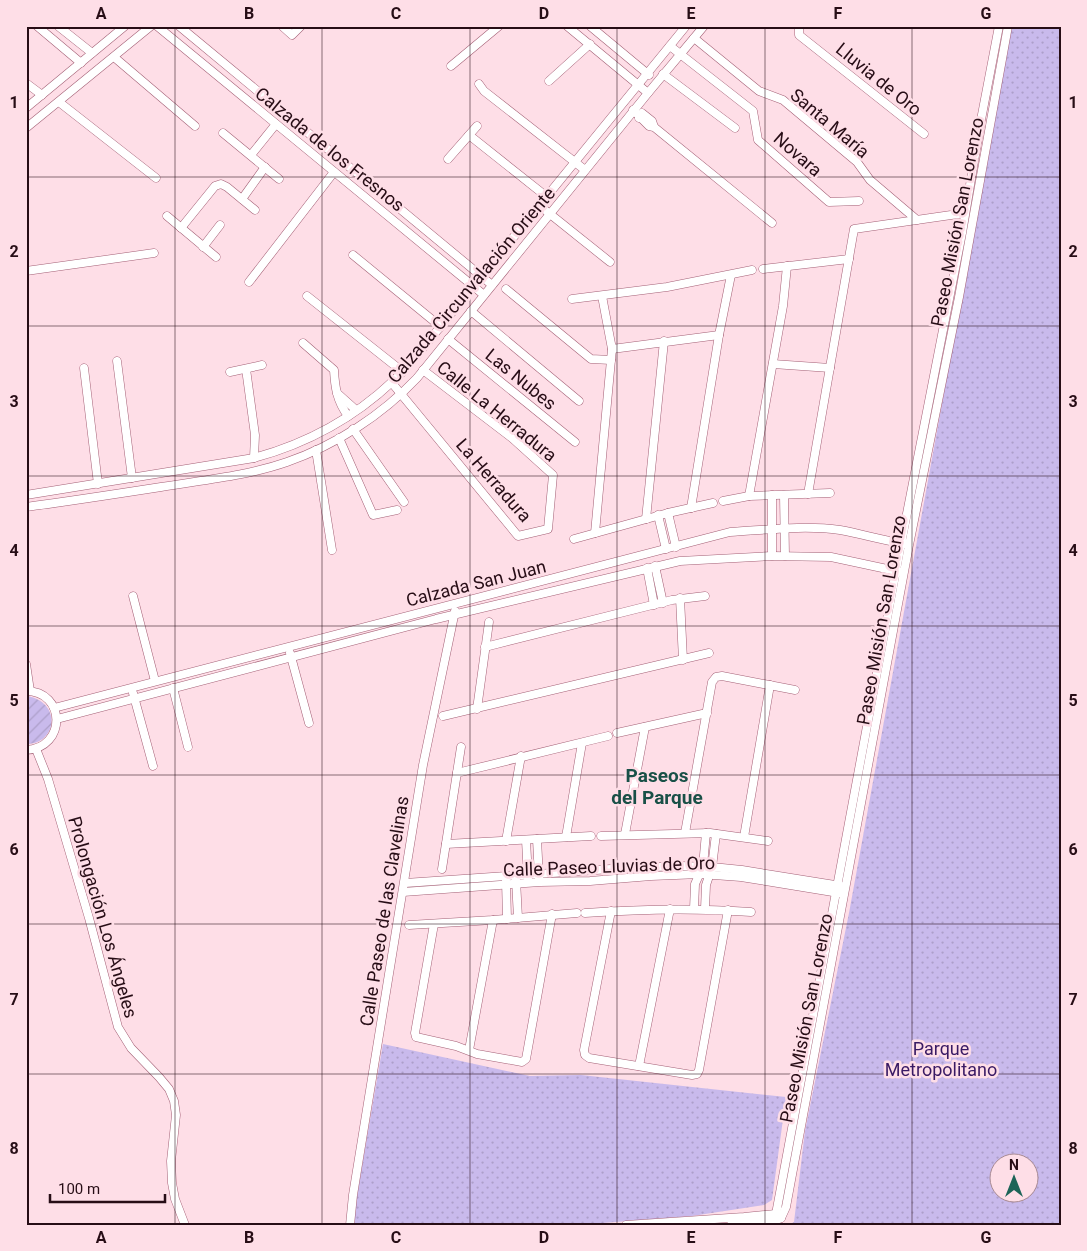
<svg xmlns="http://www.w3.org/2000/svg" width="1087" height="1251" viewBox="0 0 1087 1251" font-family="Roboto,sans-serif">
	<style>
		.grass { fill: url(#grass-dots); fill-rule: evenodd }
		.garden { fill: url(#garden-furrows) }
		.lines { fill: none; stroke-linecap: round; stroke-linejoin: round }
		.minor-casing { stroke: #a46076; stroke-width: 9 }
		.minor { stroke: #fff; stroke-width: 8 }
		.grid { fill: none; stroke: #270d16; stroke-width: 1; stroke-opacity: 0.55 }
		.labels { text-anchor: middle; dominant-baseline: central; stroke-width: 5; stroke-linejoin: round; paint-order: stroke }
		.street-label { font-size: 18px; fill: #270d16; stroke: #fedee7 }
		.park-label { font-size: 18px; fill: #3a1a64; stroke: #fedee7 }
		.neighbourhood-label { font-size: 19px; font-weight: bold; fill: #195047; stroke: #fedee7 }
		.neatline { fill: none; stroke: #270d16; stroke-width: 2 }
		.grid-label { font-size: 16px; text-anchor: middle; font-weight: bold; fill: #270d16 }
	</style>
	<defs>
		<pattern id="grass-dots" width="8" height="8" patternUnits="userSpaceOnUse" patternTransform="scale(1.25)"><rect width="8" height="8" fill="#c9baec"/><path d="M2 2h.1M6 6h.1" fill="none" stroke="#ad9fca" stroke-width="1.8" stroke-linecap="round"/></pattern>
		<pattern id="garden-furrows" width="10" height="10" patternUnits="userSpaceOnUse" patternTransform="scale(1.25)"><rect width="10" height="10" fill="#c9baec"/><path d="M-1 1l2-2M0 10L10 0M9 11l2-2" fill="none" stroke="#ad9fca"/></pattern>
	</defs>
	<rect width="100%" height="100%" fill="#fedee7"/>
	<g class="grass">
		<path d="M1011 26H1061V1225H789L794 1222 805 1131 849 913ZM1000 1164H1030V1194H1000Z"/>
		<path d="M383 1044 530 1076 581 1075 786 1097 772 1200 764 1205 692 1216 577 1225H352Z"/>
	</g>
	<path class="garden" d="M26 696C62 701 58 744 26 744Z"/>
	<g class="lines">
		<defs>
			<g id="minor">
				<path d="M37 26 81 63"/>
				<path d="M58 26 92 53"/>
				<path d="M157 26 484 295"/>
				<path d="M179 26 492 285"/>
				<path d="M282 26 292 35 301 26"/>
				<path d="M567 26 648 93"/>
				<path d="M590 26 649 75"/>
				<path d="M799 26V35L924 134"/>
				<path d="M694 38 759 91 783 100 857 162 870 180 917 220"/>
				<path d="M670 46 753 111 758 140 829 202 859 201"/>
				<path d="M114 57 195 126"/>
				<path d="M451 66 499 26"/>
				<path d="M663 74 735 128"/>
				<path d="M549 81 590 44"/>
				<path d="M26 83 42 95"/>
				<path d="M479 84 484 91 585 170"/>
				<path d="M59 102 156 178"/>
				<path d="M26 108 125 26"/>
				<path d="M633 110 649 126 654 127 772 223"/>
				<path d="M639 118 642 113 652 121 654 127"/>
				<path d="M26 128 151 26"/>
				<path d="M223 133 279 179"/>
				<path d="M469 135 547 197"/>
				<path d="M251 155 276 124"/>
				<path d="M448 159 477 126"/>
				<path d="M242 199 265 167"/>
				<path d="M540 206 610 262"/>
				<path d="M167 216 216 257"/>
				<path d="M181 228 215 186 221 184 227 187 255 210"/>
				<path d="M203 247 220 225"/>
				<path d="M353 255 441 327"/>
				<path d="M763 269 849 259"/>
				<path d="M26 271 154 253"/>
				<path d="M249 282 334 172"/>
				<path d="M506 289 591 359 611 360"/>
				<path d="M307 296 403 372"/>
				<path d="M572 299 667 287 752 270"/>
				<path d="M471 311 579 401"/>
				<path d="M448 339 575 442"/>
				<path d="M303 343 334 370C335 388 337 401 348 416"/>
				<path d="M612 349 719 335"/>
				<path d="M117 361 132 478"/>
				<path d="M773 364 830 368"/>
				<path d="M84 368 98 484"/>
				<path d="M246 369 255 435 254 458"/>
				<path d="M230 372 262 365"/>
				<path d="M392 383 518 536 548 529 553 475 512 438 423 370"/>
				<path d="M337 393 356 410"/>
				<path d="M353 429 404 502"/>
				<path d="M339 438 373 515 397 510"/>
				<path d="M316 450 332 550"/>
				<path d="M808 494 854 229 965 213"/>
				<path d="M26 495 254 458C305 444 354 418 393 381 409 366 422 349 436 332L686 26"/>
				<path d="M784 495 785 556"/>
				<path d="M749 496 783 306 787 266"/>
				<path d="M723 501 749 496 830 493"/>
				<path d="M26 507C71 501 116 494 161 487 203 480 247 476 287 462 336 445 382 415 417 378L648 93 704 26"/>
				<path d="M691 508 719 335 731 275"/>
				<path d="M668 513 676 547"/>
				<path d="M658 515 666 549"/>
				<path d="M646 519 664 341"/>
				<path d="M595 533 612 349 602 296"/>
				<path d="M574 539 668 513 713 503"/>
				<path d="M772 556V495"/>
				<path d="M655 566 663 603"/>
				<path d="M647 568 654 605"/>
				<path d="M133 596 155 681"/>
				<path d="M680 598 683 660"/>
				<path d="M485 647 672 600 705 596"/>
				<path d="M290 653 309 723"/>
				<path d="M26 664 30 691"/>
				<path d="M173 688 188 747"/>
				<path d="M26 691C66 691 67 748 26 750"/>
				<path d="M133 693 153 766"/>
				<path d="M54 708 730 532C766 530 804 525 840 530 861 534 883 540 905 544"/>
				<path d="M477 709 489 622"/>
				<path d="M443 716 709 653"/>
				<path d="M57 719 436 619 680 561 772 556 831 557 901 572"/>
				<path d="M617 733 707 713"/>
				<path d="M36 749 48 779 89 918 118 1027 131 1048 159 1077 169 1089 174 1101 176 1115 171 1161 172 1183 175 1199 185 1225"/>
				<path d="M457 773 608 736"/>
				<path d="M685 833 712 682 716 677 722 676 795 690"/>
				<path d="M625 834 645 727"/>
				<path d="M601 836 710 833 768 841"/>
				<path d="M566 837 582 743"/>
				<path d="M744 837 770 685"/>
				<path d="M537 839 539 878"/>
				<path d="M526 840 528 878"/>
				<path d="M506 841 521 756"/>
				<path d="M446 844 591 836"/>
				<path d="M442 869 461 747"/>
				<path d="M516 880 518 918"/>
				<path d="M506 881 507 919"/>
				<path d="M405 883 625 868 681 866 712 867 742 870 841 886"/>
				<path d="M403 892 540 882 590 881 651 876 700 874 741 877 839 893"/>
				<path d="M694 909 695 884 703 866 706 833"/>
				<path d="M705 909 706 885 712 867 716 834"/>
				<path d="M611 911 584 1050 585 1055 589 1058 692 1075 697 1074 699 1070 728 910"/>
				<path d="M585 913C641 909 696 908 751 912"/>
				<path d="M434 924 415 1033 416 1037 456 1046 477 1054 522 1062 526 1059 552 914"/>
				<path d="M409 925 493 920 577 913"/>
				<path d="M469 1050 493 920"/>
				<path d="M639 1066 670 909"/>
				<path d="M776 1214 901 544 962 233 980 125 999 26"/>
				<path d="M781 1218 786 1207 909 545 959 297 1008 26"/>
				<path d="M350 1225 353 1195 423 765 455 611"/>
				<path d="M626 1225 744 1217 776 1214"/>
				<path d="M731 1225 774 1221 781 1218"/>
			</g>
		</defs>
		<use href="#minor" class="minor-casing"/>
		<use href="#minor" class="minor"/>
	</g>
	<path class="grid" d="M175 26V1225M322 26V1225M470 26V1225M617 26V1225M765 26V1225M912 26V1225M26 177H1061M26 326H1061M26 476H1061M26 626H1061M26 775H1061M26 924H1061M26 1074H1061"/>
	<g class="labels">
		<g class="street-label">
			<text transform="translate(879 79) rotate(39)">Lluvia de Oro</text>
			<text transform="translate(830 123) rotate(40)">Santa María</text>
			<text transform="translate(330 149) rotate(39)">Calzada de los Fresnos</text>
			<text transform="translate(798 154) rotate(41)">Novara</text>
			<text transform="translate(957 222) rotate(-79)">Paseo Misión San Lorenzo</text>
			<text transform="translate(471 285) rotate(-50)">Calzada Circunvalación Oriente</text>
			<text transform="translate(521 379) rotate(39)">Las Nubes</text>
			<text transform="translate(497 411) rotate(39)">Calle La Herradura</text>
			<text transform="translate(494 480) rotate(49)">La Herradura</text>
			<text transform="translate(476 583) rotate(-14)">Calzada San Juan</text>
			<text transform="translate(881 620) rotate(-80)">Paseo Misión San Lorenzo</text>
			<text transform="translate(609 866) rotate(-2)">Calle Paseo Lluvias de Oro</text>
			<text transform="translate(384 911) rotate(-81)">Calle Paseo de las Clavelinas</text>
			<text transform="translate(103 917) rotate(74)">Prolongación Los Ángeles</text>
			<text transform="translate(806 1018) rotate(-79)">Paseo Misión San Lorenzo</text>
		</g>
		<g class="park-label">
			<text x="941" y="1048">Parque<tspan x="941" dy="21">Metropolitano</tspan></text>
		</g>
		<g class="neighbourhood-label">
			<text x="657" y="775">Paseos<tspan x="657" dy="22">del Parque</tspan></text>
		</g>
	</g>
	<rect width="1087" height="1251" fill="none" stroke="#fedee7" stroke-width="55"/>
	<g transform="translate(1014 1178)"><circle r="24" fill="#fedee7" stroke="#a88a93"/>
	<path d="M0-4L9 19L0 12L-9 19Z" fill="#1d6458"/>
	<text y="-8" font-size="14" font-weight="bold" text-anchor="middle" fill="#270d16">N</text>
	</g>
	<path d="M50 1194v8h115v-8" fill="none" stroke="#270d16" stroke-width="2.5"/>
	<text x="58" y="1194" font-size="15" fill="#270d16" stroke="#fedee7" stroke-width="4" paint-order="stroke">100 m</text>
	<rect x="28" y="28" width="1032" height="1196" class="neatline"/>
	<g class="grid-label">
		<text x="101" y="19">A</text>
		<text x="249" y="19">B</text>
		<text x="396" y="19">C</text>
		<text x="544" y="19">D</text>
		<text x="691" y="19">E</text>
		<text x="838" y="19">F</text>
		<text x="986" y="19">G</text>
		<text x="14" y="108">1</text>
		<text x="1073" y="108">1</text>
		<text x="14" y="257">2</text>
		<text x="1073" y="257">2</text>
		<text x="14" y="407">3</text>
		<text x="1073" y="407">3</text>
		<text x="14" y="556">4</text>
		<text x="1073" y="556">4</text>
		<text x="14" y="706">5</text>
		<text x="1073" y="706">5</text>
		<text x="14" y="855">6</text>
		<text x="1073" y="855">6</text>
		<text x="14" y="1005">7</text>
		<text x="1073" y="1005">7</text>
		<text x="14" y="1154">8</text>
		<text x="1073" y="1154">8</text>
		<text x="101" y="1243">A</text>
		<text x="249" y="1243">B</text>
		<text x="396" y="1243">C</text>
		<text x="544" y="1243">D</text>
		<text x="691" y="1243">E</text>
		<text x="838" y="1243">F</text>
		<text x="986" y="1243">G</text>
	</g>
</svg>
